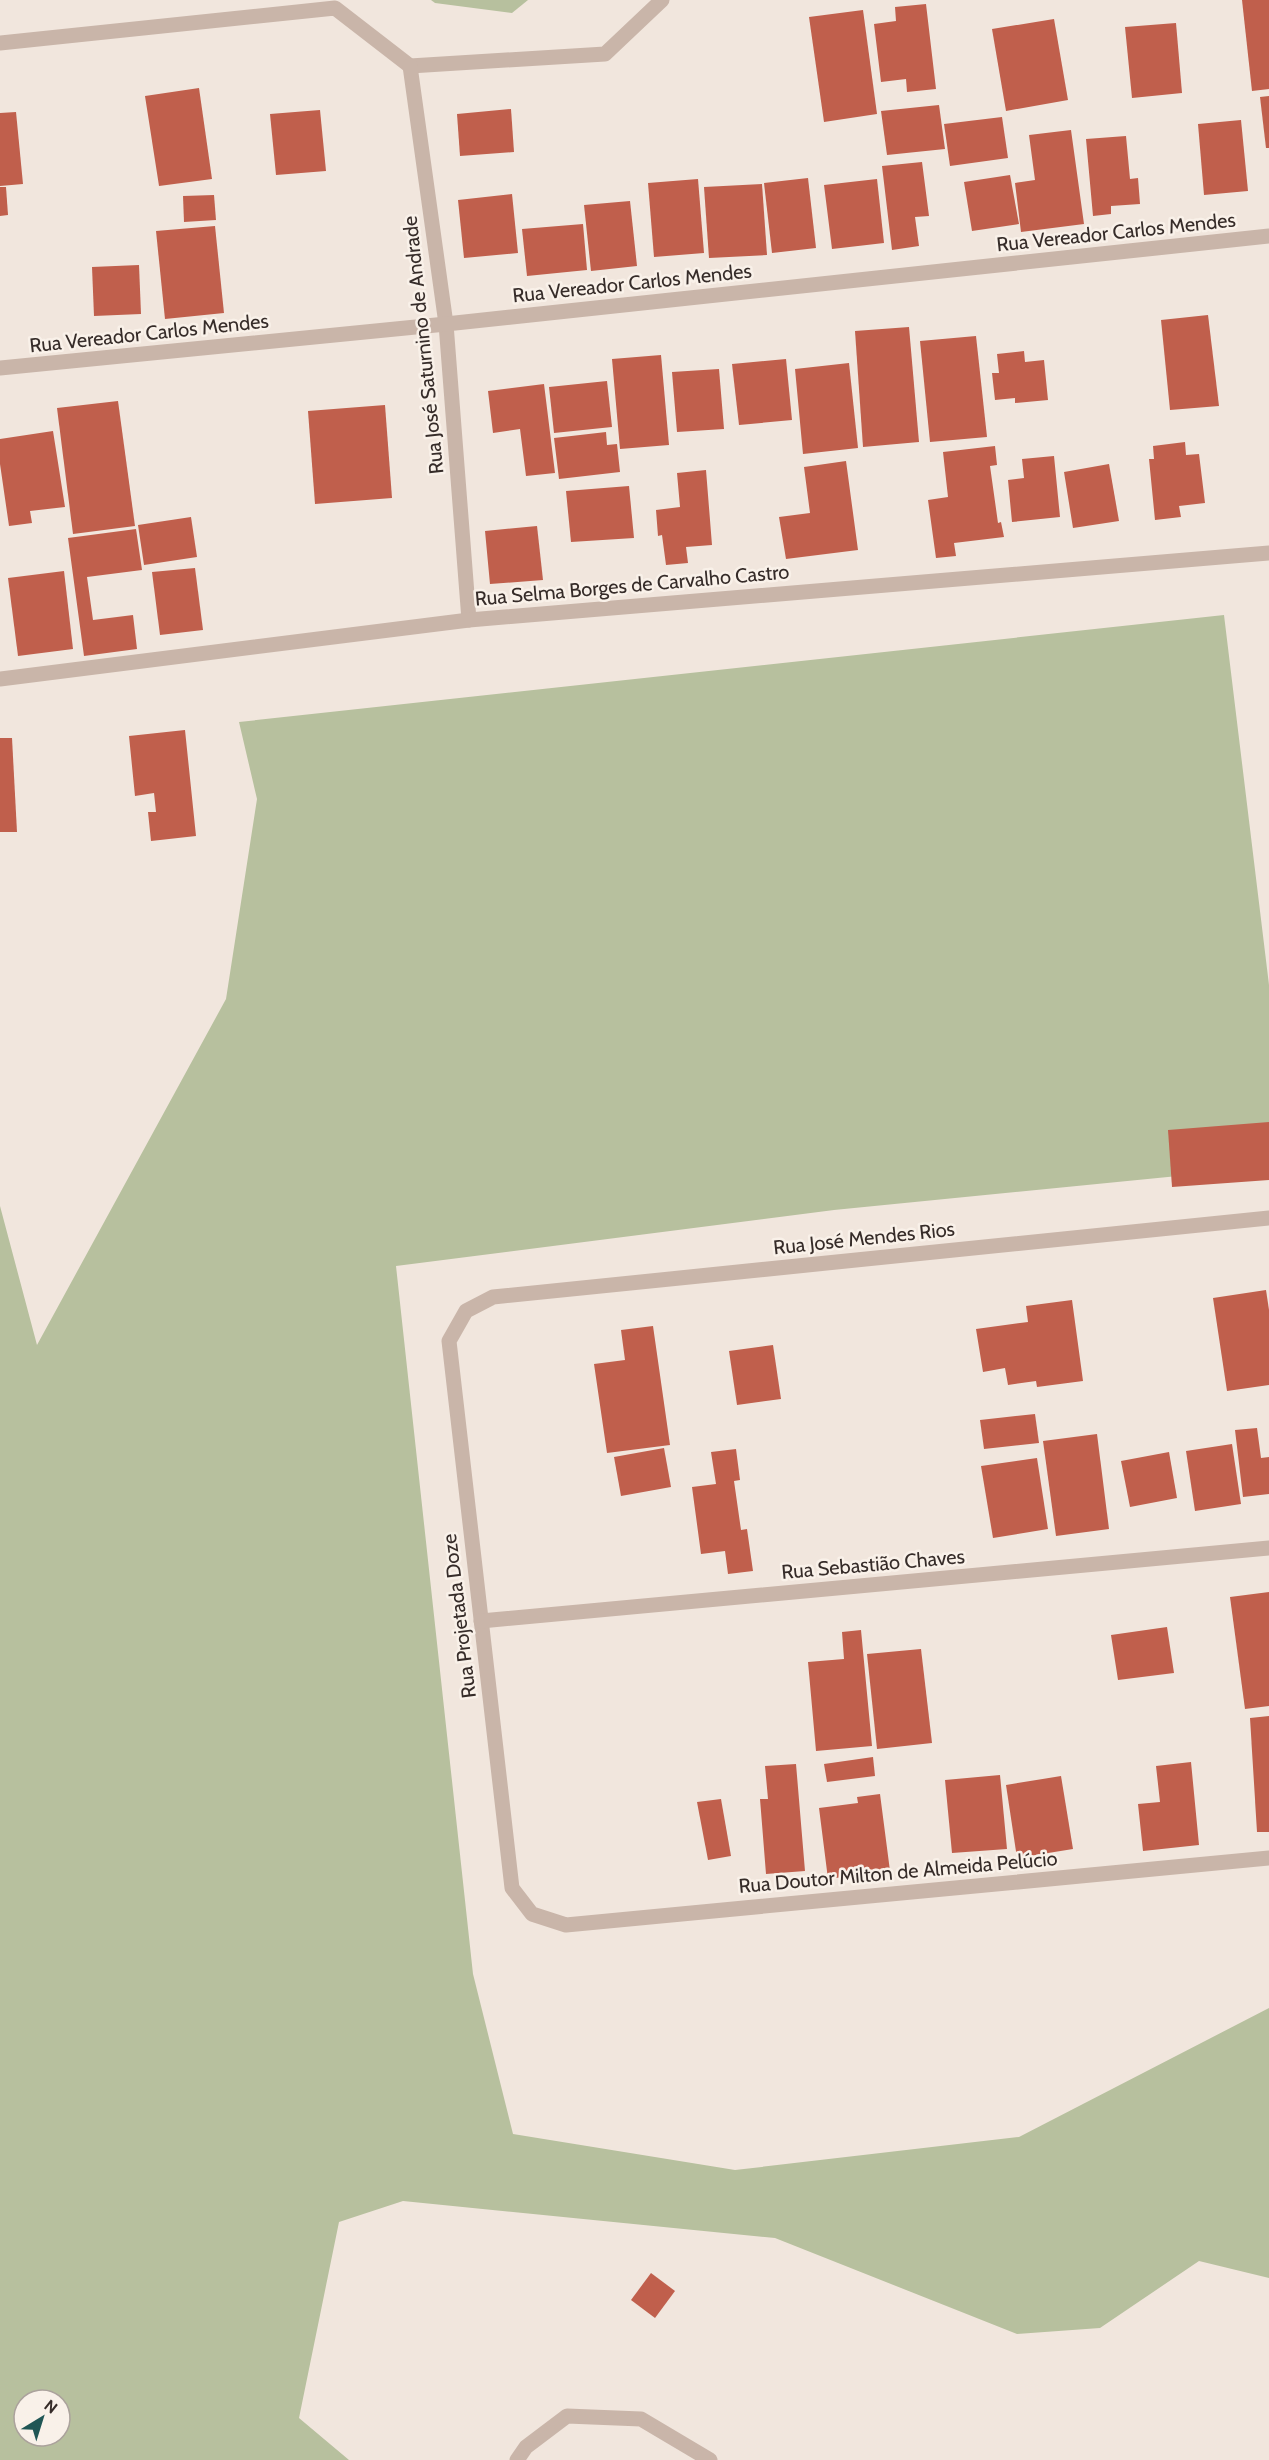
<svg xmlns="http://www.w3.org/2000/svg" width="1269" height="2460" viewBox="0 0 1269 2460" font-family="Cabin,sans-serif">
	<style>
		.green { fill: #b7c09e; fill-rule: evenodd }
		.building { fill: #c05f4c }
		.lines { fill: none; stroke-linecap: round; stroke-linejoin: round }
		.minor { stroke: #c9b5a9; stroke-width: 15 }
		.labels { text-anchor: middle; dominant-baseline: central; stroke-width: 5; stroke-linejoin: round; paint-order: stroke }
		.street-label { font-size: 20px; fill: #362c29; stroke: #f9f1e9 }
	</style>
	<rect width="100%" height="100%" fill="#f1e6dd"/>
	<g class="green">
		<path d="M431 0H528L512 13 435 3Z"/>
		<path d="M1224 615 1269 985V1167L834 1210 396 1266 473 1974 513 2134 735 2170 1019 2137 1269 2008V2278L1199 2261 1100 2328 1017 2334 775 2238 403 2201 339 2222 299 2418 349 2460H0V1206L37 1345 226 999 257 799 239 722ZM24 2400H60V2436H24Z"/>
	</g>
	<g class="building">
		<path d="M1242 0H1269V89L1252 91Z"/>
		<path d="M926 4 936 89 907 92 906 79 881 82 874 24 896 21 895 7Z"/>
		<path d="M863 10 877 114 824 122 809 17Z"/>
		<path d="M1054 19 1068 100 1006 111 992 29Z"/>
		<path d="M1176 23 1182 93 1132 98 1125 27Z"/>
		<path d="M199 88 212 179 159 186 145 96Z"/>
		<path d="M1269 96V148H1266L1260 97Z"/>
		<path d="M939 105 945 149 887 155 881 111Z"/>
		<path d="M511 109 514 152 460 156 457 114Z"/>
		<path d="M320 110 326 171 276 175 270 114Z"/>
		<path d="M16 112 23 184 0 186V113Z"/>
		<path d="M1002 117 1008 158 950 166 944 124Z"/>
		<path d="M1241 120 1248 191 1204 195 1198 124Z"/>
		<path d="M1071 130 1084 224 1021 232 1015 183 1035 180 1029 135Z"/>
		<path d="M1126 136 1130 179 1138 178 1140 204 1111 206V214L1093 216 1086 139Z"/>
		<path d="M922 162 929 216 915 217 919 246 892 250 882 166Z"/>
		<path d="M1010 175 1019 224 972 231 964 182Z"/>
		<path d="M808 178 816 248 772 253 764 183Z"/>
		<path d="M698 179 704 253 654 257 648 183Z"/>
		<path d="M877 179 884 243 832 249 824 185Z"/>
		<path d="M762 184 767 255 709 258 704 187Z"/>
		<path d="M0 187H6L8 215 0 216Z"/>
		<path d="M512 194 518 253 464 258 458 200Z"/>
		<path d="M214 195 216 220 184 222 183 196Z"/>
		<path d="M630 201 637 266 591 271 584 205Z"/>
		<path d="M583 224 587 270 527 276 522 229Z"/>
		<path d="M215 226 224 313 165 319 156 231Z"/>
		<path d="M139 265 141 314 94 316 92 267Z"/>
		<path d="M1208 315 1219 406 1170 410 1161 320Z"/>
		<path d="M909 327 919 442 863 447 855 331Z"/>
		<path d="M976 336 987 437 930 442 920 341Z"/>
		<path d="M1024 351 1025 362 1044 360 1048 400 1015 403V398L995 400 992 373H999L997 354Z"/>
		<path d="M661 355 669 445 620 449 612 359Z"/>
		<path d="M786 359 792 420 739 425 732 364Z"/>
		<path d="M849 363 858 448 803 454 795 369Z"/>
		<path d="M719 369 724 429 677 432 672 372Z"/>
		<path d="M607 381 612 427 554 433 549 387Z"/>
		<path d="M544 384 555 473 526 476 520 429 493 433 488 391Z"/>
		<path d="M118 401 135 526 73 534 57 408Z"/>
		<path d="M385 405 392 498 315 504 308 411Z"/>
		<path d="M53 431 65 507 30 511 32 523 9 526 0 464V439Z"/>
		<path d="M606 432 607 445 617 444 620 472 559 479 554 438Z"/>
		<path d="M1185 442 1186 455 1199 454 1205 503 1179 506 1181 517 1155 520 1149 459H1154L1153 446Z"/>
		<path d="M995 446 997 465 990 466 998 523 1001 522 1004 537 954 543 956 556 936 558 928 500 948 497 943 452Z"/>
		<path d="M1054 456 1060 517 1012 522 1008 480 1024 478 1022 459Z"/>
		<path d="M846 461 858 550 786 559 779 517 810 513 804 467Z"/>
		<path d="M1109 464 1119 521 1073 528 1064 472Z"/>
		<path d="M706 470 712 545 686 547 688 563 666 565 662 535 658 536 656 510 680 507 677 473Z"/>
		<path d="M629 486 634 538 571 542 566 491Z"/>
		<path d="M191 517 197 557 144 565 138 525Z"/>
		<path d="M537 526 543 580 490 584 485 531Z"/>
		<path d="M136 529 142 570 87 577 93 620 133 615 137 649 84 656 68 538Z"/>
		<path d="M195 568 203 630 160 635 152 572Z"/>
		<path d="M64 571 73 649 18 656 8 578Z"/>
		<path d="M185 730 196 836 151 841 148 812H156L154 793 135 796 129 736Z"/>
		<path d="M0 738H12L17 832H0Z"/>
		<path d="M1269 1122V1180L1172 1187 1168 1130Z"/>
		<path d="M1266 1290 1269 1310V1385L1227 1391 1213 1298Z"/>
		<path d="M1072 1300 1083 1381 1037 1387 1036 1381 1008 1385 1005 1368 983 1372 976 1329 1028 1322 1026 1306Z"/>
		<path d="M653 1326 670 1445 607 1453 594 1364 625 1360 621 1330Z"/>
		<path d="M773 1345 781 1399 737 1405 729 1351Z"/>
		<path d="M1035 1414 1039 1443 984 1449 980 1420Z"/>
		<path d="M1257 1428 1261 1458 1269 1457V1494L1243 1497 1235 1430Z"/>
		<path d="M1097 1434 1109 1529 1056 1536 1043 1441Z"/>
		<path d="M1232 1444 1241 1504 1195 1511 1186 1451Z"/>
		<path d="M664 1448 671 1487 621 1496 614 1457Z"/>
		<path d="M736 1449 740 1480 734 1481 741 1530 747 1529 753 1571 728 1574 725 1551 701 1554 692 1487 716 1484 711 1452Z"/>
		<path d="M1169 1452 1177 1498 1130 1507 1121 1461Z"/>
		<path d="M1037 1458 1048 1529 993 1538 981 1466Z"/>
		<path d="M1269 1592V1706L1245 1709 1230 1597Z"/>
		<path d="M1167 1627 1174 1673 1118 1680 1111 1635Z"/>
		<path d="M861 1630 872 1746 816 1751 808 1662 844 1659 842 1632Z"/>
		<path d="M921 1649 932 1743 877 1749 867 1654Z"/>
		<path d="M1269 1716V1832H1257L1250 1718Z"/>
		<path d="M873 1757 875 1776 827 1782 824 1764Z"/>
		<path d="M1191 1762 1199 1845 1143 1851 1138 1804 1160 1802 1156 1766Z"/>
		<path d="M796 1764 805 1871 766 1874 760 1799H768L765 1766Z"/>
		<path d="M1000 1775 1007 1849 952 1853 945 1780Z"/>
		<path d="M1061 1776 1073 1849 1017 1858 1006 1785Z"/>
		<path d="M880 1794 890 1871 828 1879 819 1808 858 1803 857 1797Z"/>
		<path d="M721 1799 731 1856 708 1860 697 1802Z"/>
		<path d="M651 2273 675 2291 655 2318 631 2300Z"/>
	</g>
	<g class="lines">
		<g class="minor">
			<path d="M0 43 335 8 410 66 605 54 662 0"/>
			<path d="M410 66 446 324 469 620"/>
			<path d="M0 368 446 324 1269 236"/>
			<path d="M0 679 469 620 1269 553"/>
			<path d="M1269 1218 493 1297 466 1311 449 1341 512 1888 532 1914 566 1925 1269 1858"/>
			<path d="M481 1621 1269 1548"/>
			<path d="M517 2460 526 2447 567 2416 641 2419 710 2460"/>
		</g>
	</g>
	<g class="labels">
		<g class="street-label">
			<text transform="translate(1116 232) rotate(-6)">Rua Vereador Carlos Mendes</text>
			<text transform="translate(632 283) rotate(-6)">Rua Vereador Carlos Mendes</text>
			<text transform="translate(149 333) rotate(-6)">Rua Vereador Carlos Mendes</text>
			<text transform="translate(423 345) rotate(-96)">Rua José Saturnino de Andrade</text>
			<text transform="translate(632 585) rotate(-5)">Rua Selma Borges de Carvalho Castro</text>
			<text transform="translate(864 1238) rotate(-6)">Rua José Mendes Rios</text>
			<text transform="translate(873 1564) rotate(-5)">Rua Sebastião Chaves</text>
			<text transform="translate(459 1616) rotate(-97)">Rua Projetada Doze</text>
			<text transform="translate(898 1872) rotate(-5)">Rua Doutor Milton de Almeida Pelúcio</text>
		</g>
	</g>
	<g transform="translate(42 2418) rotate(38)"><circle r="28" fill="#f9f1e9" stroke="#aba29c" stroke-width="1.5"/>
	<path d="M0-4.5L10 22L0 15L-10 22Z" fill="#205655"/>
	<text y="-9" font-size="16" font-weight="bold" text-anchor="middle" fill="#362c29">N</text>
	</g>
</svg>
